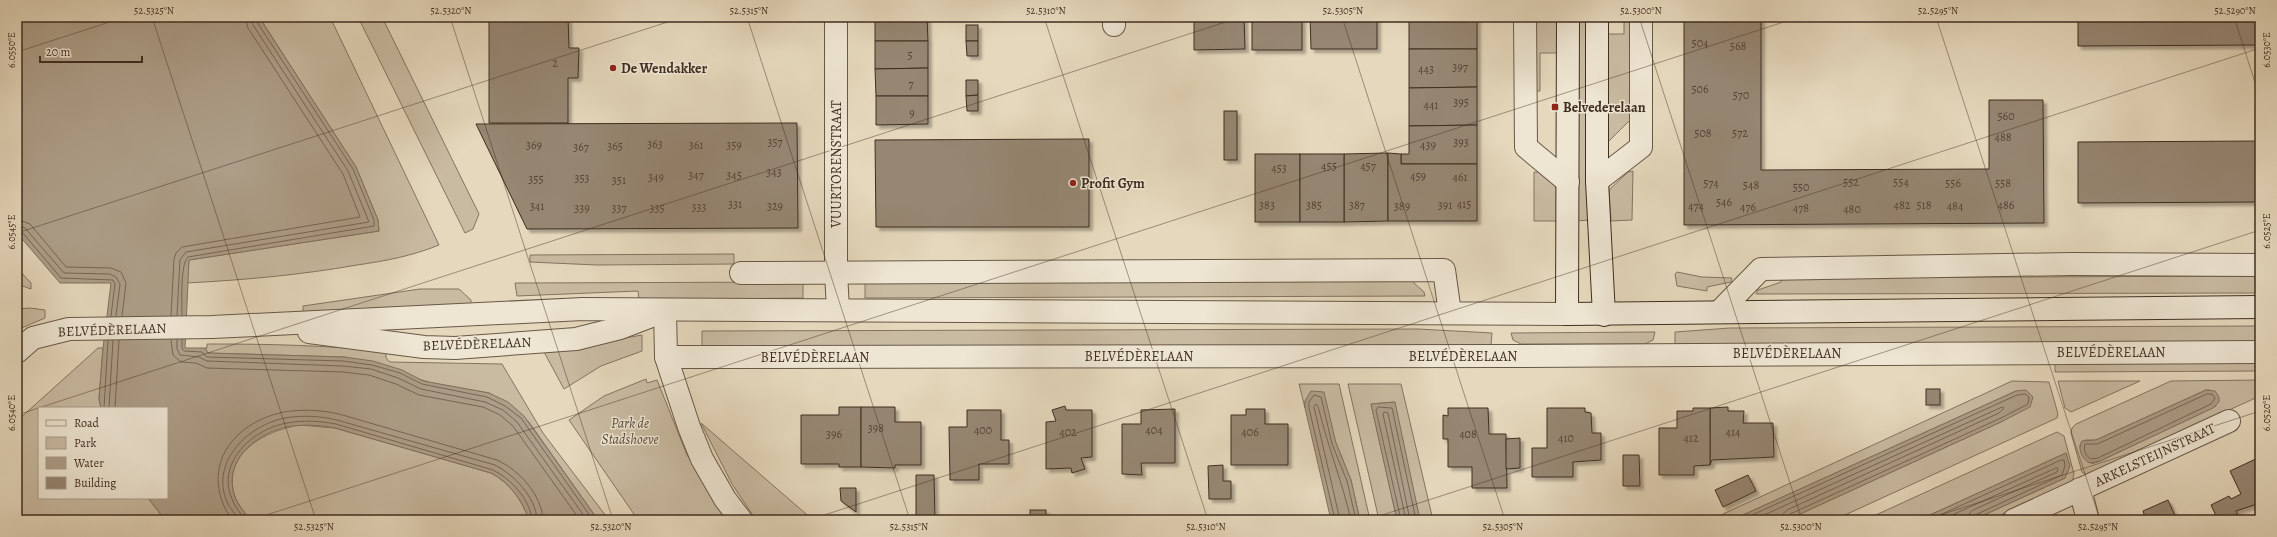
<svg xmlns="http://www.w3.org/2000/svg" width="2277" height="537" viewBox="0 0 2277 537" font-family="Alegreya,serif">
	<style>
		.green { fill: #c9bba2; stroke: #847462; fill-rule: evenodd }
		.water { fill: #ad9e88; stroke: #81715f }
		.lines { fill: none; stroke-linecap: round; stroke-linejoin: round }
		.shore { stroke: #766655; stroke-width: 1 }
		.building { fill: #968672; stroke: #402e22; filter: url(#shadow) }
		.minor-casing { stroke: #695848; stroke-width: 24 }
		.tertiary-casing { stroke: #695848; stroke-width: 24 }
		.secondary-casing { stroke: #402e22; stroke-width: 24 }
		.minor { stroke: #eee6d3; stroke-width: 22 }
		.tertiary { stroke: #eee6d3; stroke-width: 22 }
		.secondary { stroke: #eee6d3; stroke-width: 22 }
		.ticks { fill: none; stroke: #402e22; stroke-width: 1; stroke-opacity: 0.45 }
		.poi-dot { fill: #8f2418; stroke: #eee6d3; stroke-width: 1.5 }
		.labels { text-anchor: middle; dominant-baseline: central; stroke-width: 3; stroke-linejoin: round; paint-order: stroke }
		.number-label { font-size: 12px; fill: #564436 }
		.poi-label { font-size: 14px; font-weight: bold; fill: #402e22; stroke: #eee6d3; text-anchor: start }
		.street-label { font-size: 14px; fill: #402e22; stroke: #eee6d3 }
		.park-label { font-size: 14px; font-style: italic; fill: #5b4a3c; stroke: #eee6d3 }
		.neatline { fill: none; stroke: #402e22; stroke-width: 1.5 }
		.ticks-label { font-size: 10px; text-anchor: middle; fill: #402e22 }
	</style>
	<defs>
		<filter id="shadow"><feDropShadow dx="3.5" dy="3.5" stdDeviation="1" flood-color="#0004"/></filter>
	</defs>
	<rect width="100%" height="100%" fill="#e5d8bc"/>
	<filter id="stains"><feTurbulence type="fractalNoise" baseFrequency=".005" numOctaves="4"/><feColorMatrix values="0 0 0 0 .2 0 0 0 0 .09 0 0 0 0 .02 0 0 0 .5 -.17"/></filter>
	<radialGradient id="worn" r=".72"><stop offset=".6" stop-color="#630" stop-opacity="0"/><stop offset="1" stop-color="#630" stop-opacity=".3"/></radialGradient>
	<g class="green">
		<path d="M259 17H330L439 245C412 256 385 261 357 265 300 275 244 280 187 283L189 260 379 231 378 220 356 167Z"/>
		<path d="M358 17H382L479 214 473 229 465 233Z"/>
		<path d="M1533 17H1559V53H1540V91H1533Z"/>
		<path d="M1575 17H1590V220L1575 221Z"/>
		<path d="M1624 17H1632V121L1628 122 1609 141 1605 140V34H1624Z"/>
		<path d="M1633 171 1632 220 1611 221 1609 190 1628 172Z"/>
		<path d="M1534 172H1538L1555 186H1559L1557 221H1534Z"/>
		<path d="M734 254V264L597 265 530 262V255Z"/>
		<path d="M17 268 31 283V289L17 284Z"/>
		<path d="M1677 272 1702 277 1732 278 1731 282 1707 287V291L1677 286 1675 274Z"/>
		<path d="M2260 276V293L1756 294 1758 290 1781 282 1782 278Z"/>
		<path d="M1414 279V283L1424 292 1425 296 865 298V281Z"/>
		<path d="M803 282V298L639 300 638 291 517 296 515 283Z"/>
		<path d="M420 289H459L471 300V305L303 313V306Z"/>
		<path d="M30 308 45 310V318L17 330V309Z"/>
		<path d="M2260 326V342L1675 344V332L1730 328Z"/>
		<path d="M1418 329 1492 333 1491 345 702 347V331Z"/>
		<path d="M1655 332 1653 340 1645 344H1521L1513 340 1511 333Z"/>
		<path d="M642 335V351L601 366 564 389 544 352Z"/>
		<path d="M207 344C268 344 327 345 386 352V358L390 362 502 364 543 433 609 520H598L529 422 489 393 432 383 344 357 208 353 205 348H207Z"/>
		<path d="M98 348H103L99 399 101 408H39V498H148L165 520H17V421Z"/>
		<path d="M2055 361H2260V371L2055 372Z"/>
		<path d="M646 379 647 383 657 380 687 455 727 520H638L569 420 604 396Z"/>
		<path d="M2260 380V396L2086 475 2082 472 2071 433 2072 428 2076 424 2171 381ZM2206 390H2210L2216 406 2100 461 2092 464 2080 448V445L2085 440H2096Z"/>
		<path d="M2012 381 2049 382 2058 414 2057 418 1834 520H1787L2003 421 2016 391 1732 520H1710Z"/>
		<path d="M2058 381H2140L2071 412 2065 408Z"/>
		<path d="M1299 384H1339L1370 520H1360L1351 480 1336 443 1305 401V408Z"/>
		<path d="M1348 384H1401L1433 520H1420L1394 402 1371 404 1397 520H1379Z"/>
		<path d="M701 423 813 520H756L732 484Z"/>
		<path d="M300 425 335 428 491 473C510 483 522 500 529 520H250C245 513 238 505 235 497 220 454 266 430 300 425Z"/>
		<path d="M2057 432 2064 436 2074 474 2072 482 1990 520H1973L2065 478 2066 453 1919 520H1865Z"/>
	</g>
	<g class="water">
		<path d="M17 17H259L356 167 378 220 379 231 189 260 185 348H205L208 353 344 357 373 361 402 370 423 381 489 393 508 402 524 416 598 520H529C522 500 510 483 491 473L335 428C319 425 303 424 286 427 255 434 222 462 235 497 238 505 245 513 250 520H165L148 498H167V408H101L99 399 103 348 111 283H60L17 233Z"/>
		<path d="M2026 390 2033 397 2030 407 2003 421 1787 520H1732L2016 391Z"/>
		<path d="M2206 390 2215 391 2219 397V402L2213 408 2100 461 2090 463C2082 460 2077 448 2082 441L2096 440Z"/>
		<path d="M1311 391 1324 392 1336 443 1351 480 1360 520H1331L1305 408V401Z"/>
		<path d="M1395 402 1420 520H1397L1371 404Z"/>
		<path d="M2066 453 2070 466 2065 478 1973 520H1919Z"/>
	</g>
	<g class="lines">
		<g class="shore">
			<path d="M17 219 30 224 66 267 111 268 121 272 126 283 122 316"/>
			<path d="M17 225 25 228 64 273 110 274 116 277 120 284 116 316"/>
			<path d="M17 230 22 232 61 278 113 280 115 284 111 316"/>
			<path d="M177 315 180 260 186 252 369 222 348 171 253 25 251 17"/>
			<path d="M182 315C182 304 180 264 188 257L374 226V220L353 169 257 22 256 17"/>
			<path d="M171 316 174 259 176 253 182 247 360 217 343 174 248 28 245 17"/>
			<path d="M177 339V349L180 355 199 357 207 361 343 366 371 369 398 378 421 389 485 402 503 410 517 422 587 520"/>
			<path d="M182 339V348L184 351 202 352 207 357 343 361 372 365 400 373 422 384 487 397 505 406 521 418 593 520"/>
			<path d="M171 340 173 355 181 362 196 363 207 368 343 372 369 375 396 384 419 395 483 407 500 415 513 426 580 520"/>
			<path d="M2207 394H2212L2215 398 2211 404 2098 458 2091 459C2086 457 2083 449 2085 444H2097Z"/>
			<path d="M104 408 108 340"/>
			<path d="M109 408 113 340"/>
			<path d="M115 408 119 340"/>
			<path d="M232 520C198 471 230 423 284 412 303 409 321 410 339 414L497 460C519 470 542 495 543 520"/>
			<path d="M239 520C235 514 230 508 227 502 210 462 248 425 285 418 303 415 320 416 337 420L495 465C514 475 536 497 537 520"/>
			<path d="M245 520C241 514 235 507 232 499 216 462 253 429 287 423 304 420 320 421 336 424L493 470C511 479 530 499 532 520"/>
			<path d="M1335 520 1309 408V402L1314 395 1321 397 1332 444 1347 481 1356 520"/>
			<path d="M1340 520 1314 407 1316 404 1318 406C1327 444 1342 481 1351 520"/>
			<path d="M1401 520 1376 410 1378 407 1392 408 1416 520"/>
			<path d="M1406 520 1383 414 1384 412 1388 413 1410 520"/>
			<path d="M1741 520 2017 395 2025 394 2029 397 2028 404 2001 418 1790 514 1787 520"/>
			<path d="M1753 520 2002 407 2004 408 1999 413 1787 510 1783 514 1782 520"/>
			<path d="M1929 520 2061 460H2064L2065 466 2062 475 1975 515 1973 520"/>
			<path d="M1941 520 2056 468H2058L2057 472 1973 510 1969 514 1968 520"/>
		</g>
	</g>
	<g class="building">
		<path d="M489 17H568L569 48H579L578 78H568V123H489Z"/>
		<path d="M875 17H927L928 41H875Z"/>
		<path d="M1194 17H1244L1245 49 1194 50Z"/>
		<rect x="1252" y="17" width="50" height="33"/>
		<path d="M1310 17H1377V49H1311Z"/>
		<rect x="1409" y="17" width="68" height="32"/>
		<path d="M1684 17H1761V170L1989 169V100H2043L2044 223 1684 225Z"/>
		<path d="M2078 17H2260V45L2078 46Z"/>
		<rect x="966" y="25" width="12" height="16"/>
		<path d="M875 41H928V68L875 69Z"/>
		<path d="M966 41H978V56H967Z"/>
		<path d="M1409 49H1477V87L1409 88Z"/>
		<path d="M928 68V96H876L875 69Z"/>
		<path d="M966 80H978V95L966 96Z"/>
		<path d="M1477 87V125L1409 126V88Z"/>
		<path d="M978 95V111H967L966 96Z"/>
		<path d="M876 96H928V124L876 125Z"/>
		<rect x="1224" y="111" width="13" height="49"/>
		<path d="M797 123 798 228 527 229 476 124Z"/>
		<path d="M1477 125V164H1401V154H1409V126Z"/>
		<path d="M1089 139V227H876L875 140Z"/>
		<path d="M2260 141V202L2078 203V142Z"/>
		<path d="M1388 153V221L1344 222V154Z"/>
		<path d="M1388 153 1401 154V164H1477V221H1388Z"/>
		<rect x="1255" y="154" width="45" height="68"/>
		<rect x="1300" y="154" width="44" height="68"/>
		<rect x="1926" y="389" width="14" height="16"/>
		<path d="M1065 406 1066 410H1092V457L1081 458 1085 469 1072 473 1071 468 1046 469V422L1056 421 1052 410Z"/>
		<path d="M839 407H861V467H839V464H801V415H839Z"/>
		<path d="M861 407H895V422H921V465H895V468L861 467Z"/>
		<path d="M1728 407V411H1744L1743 423H1773L1774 457 1712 460 1710 465V408Z"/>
		<path d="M1448 408H1488L1489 434H1506L1507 488H1472V467H1448V439H1443V415L1448 416Z"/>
		<path d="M1547 408H1585V412L1591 413 1592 433H1601V460L1573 462V477H1532V448H1547Z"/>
		<path d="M1693 408H1710V465L1694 466V475H1659V428H1677V411H1693Z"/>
		<path d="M1175 409V463H1141L1142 475 1122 474V424H1141V410Z"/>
		<path d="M1246 409H1265V424H1288V465H1231V415H1246Z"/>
		<path d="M967 410H1001V440H1009V464H979V480H950L949 427H967Z"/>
		<path d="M1520 438V468L1506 469V439Z"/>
		<path d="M1623 455H1639L1640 486H1623Z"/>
		<path d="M2260 457V503L2236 511 2240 520H2218L2211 505 2229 496 2231 499 2241 494 2230 471Z"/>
		<path d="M1223 465V481H1231V499H1209L1208 466Z"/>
		<path d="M916 475H934L935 520H916Z"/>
		<path d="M1748 475 1756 491 1723 507 1715 490Z"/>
		<path d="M840 488H856V512L841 501Z"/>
		<path d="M2168 500 2177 520H2138L2145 517 2143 511Z"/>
		<rect x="1030" y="510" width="16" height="10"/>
	</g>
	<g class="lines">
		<defs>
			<g id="minor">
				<path d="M836 17V272L838 310"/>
				<path d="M1114 17V25"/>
				<path d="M1525 17 1526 147 1568 182"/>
				<path d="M1597 181 1641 147V17"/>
				<path d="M741 273 1444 270 1450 313"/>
				<path d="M665 311 666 357 689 427 702 459 725 499 741 520"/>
				<path d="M1719 312 1761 269 2071 264 2260 265"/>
				<path d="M666 357 1507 356 2260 352"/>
				<path d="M2080 489 2088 520"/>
				<path d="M2014 520 2229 421"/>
			</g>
			<g id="tertiary">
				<path d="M309 332 424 347 455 348 576 339 620 328 654 315"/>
				<path d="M17 352 33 338 69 329 212 327 583 309 1567 314"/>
			</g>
			<g id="secondary">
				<path d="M1568 17 1567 314 2260 307"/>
				<path d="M1597 17V181L1604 315"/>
			</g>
		</defs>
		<use href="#minor" class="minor-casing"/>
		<use href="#tertiary" class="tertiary-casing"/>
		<use href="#secondary" class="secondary-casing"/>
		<use href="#minor" class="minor"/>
		<use href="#tertiary" class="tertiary"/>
		<use href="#secondary" class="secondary"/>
	</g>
	<path class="ticks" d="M152 17 316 520M450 17 613 520M747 17 910 520M1044 17 1208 520M1342 17 1505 520M1639 17 1802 520M1936 17 2100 520M2234 17 2260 98M17 52 125 17M17 233 683 17M17 415 1241 17M17 516 18 520M251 520 1799 17M809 520 2260 48M1367 520 2260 230M1925 520 2260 411"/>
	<g class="poi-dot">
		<circle cx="613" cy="68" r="4"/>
		<rect x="1551" y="103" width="8" height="8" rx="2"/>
		<circle cx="1073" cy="183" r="4"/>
	</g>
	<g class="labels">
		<g class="number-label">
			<text x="1700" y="43">504</text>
			<text x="1738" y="46">568</text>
			<text x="910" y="55">5</text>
			<text x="555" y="63">2</text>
			<text x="1460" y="67">397</text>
			<text x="1426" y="69">443</text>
			<text x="911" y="84">7</text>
			<text x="1700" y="89">506</text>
			<text x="1741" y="95">570</text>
			<text x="1461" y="102">395</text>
			<text x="1431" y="105">441</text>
			<text x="912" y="113">9</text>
			<text x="2006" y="116">560</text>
			<text x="1703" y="133">508</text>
			<text x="1740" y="133">572</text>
			<text x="2003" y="137">488</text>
			<text x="775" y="142">357</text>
			<text x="1461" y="142">393</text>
			<text x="655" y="144">363</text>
			<text x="534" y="145">369</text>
			<text x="696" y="145">361</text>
			<text x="734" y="145">359</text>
			<text x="1428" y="145">439</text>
			<text x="615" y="146">365</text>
			<text x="581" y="147">367</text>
			<text x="1329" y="166">455</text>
			<text x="1368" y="166">457</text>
			<text x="1279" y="168">453</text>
			<text x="774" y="172">343</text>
			<text x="696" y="175">347</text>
			<text x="734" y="175">345</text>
			<text x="1418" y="176">459</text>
			<text x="656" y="177">349</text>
			<text x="1460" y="177">461</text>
			<text x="582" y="178">353</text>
			<text x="536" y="179">355</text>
			<text x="619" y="180">351</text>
			<text x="1851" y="182">552</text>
			<text x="1901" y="182">554</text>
			<text x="1711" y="183">574</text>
			<text x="1953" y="183">556</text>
			<text x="2003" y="183">558</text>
			<text x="1751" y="185">548</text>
			<text x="1801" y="187">550</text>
			<text x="1724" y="202">546</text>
			<text x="735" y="204">331</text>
			<text x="1464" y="204">415</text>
			<text x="1267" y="205">383</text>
			<text x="1314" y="205">385</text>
			<text x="1357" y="205">387</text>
			<text x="1445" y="205">391</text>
			<text x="1902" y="205">482</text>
			<text x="1924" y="205">518</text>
			<text x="2006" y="205">486</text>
			<text x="537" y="206">341</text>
			<text x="775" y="206">329</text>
			<text x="1402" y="206">389</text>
			<text x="1696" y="206">474</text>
			<text x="1955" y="206">484</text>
			<text x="699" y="207">333</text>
			<text x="1748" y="207">476</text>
			<text x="582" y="208">339</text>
			<text x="619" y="208">337</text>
			<text x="657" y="208">335</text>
			<text x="1801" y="208">478</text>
			<text x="1852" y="209">480</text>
			<text x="876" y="428">398</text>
			<text x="983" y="430">400</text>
			<text x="1154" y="430">404</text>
			<text x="1068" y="432">402</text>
			<text x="1250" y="432">406</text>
			<text x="1733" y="432">414</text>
			<text x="834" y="434">396</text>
			<text x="1468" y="434">408</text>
			<text x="1566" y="438">410</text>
			<text x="1691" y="438">412</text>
		</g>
		<g class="poi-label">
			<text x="621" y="68">De Wendakker</text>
			<text x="1563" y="107">Belvederelaan</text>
			<text x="1081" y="183">Profit Gym</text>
		</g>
		<g class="street-label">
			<text transform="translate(836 164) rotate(-90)">VUURTORENSTRAAT</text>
			<text transform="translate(112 330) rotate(-2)">BELVÉDÈRELAAN</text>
			<text transform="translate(477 344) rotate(-2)">BELVÉDÈRELAAN</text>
			<text x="2111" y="352">BELVÉDÈRELAAN</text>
			<text x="1787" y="353">BELVÉDÈRELAAN</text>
			<text x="1139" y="356">BELVÉDÈRELAAN</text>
			<text x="1463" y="356">BELVÉDÈRELAAN</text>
			<text x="815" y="357">BELVÉDÈRELAAN</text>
			<text transform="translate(2155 455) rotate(-25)">ARKELSTEIJNSTRAAT</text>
		</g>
		<g class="park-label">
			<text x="630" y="423">Park de<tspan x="630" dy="16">Stadshoeve</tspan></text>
		</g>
	</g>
	<rect width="2277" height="537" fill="none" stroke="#e5d8bc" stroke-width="44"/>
	<rect x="38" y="407" width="130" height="92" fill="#eee6d3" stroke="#a89c8c"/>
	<rect x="46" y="420" width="20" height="6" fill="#eee6d3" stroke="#a89c8c"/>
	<text x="74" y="427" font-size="12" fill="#402e22">Road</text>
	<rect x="46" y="437" width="20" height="12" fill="#c9bba2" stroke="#a89c8c"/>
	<text x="74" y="447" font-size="12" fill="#402e22">Park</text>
	<rect x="46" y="457" width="20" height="12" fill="#ad9e88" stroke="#a89c8c"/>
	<text x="74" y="467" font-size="12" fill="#402e22">Water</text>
	<rect x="46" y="477" width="20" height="12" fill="#968672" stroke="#a89c8c"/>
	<text x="74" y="487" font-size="12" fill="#402e22">Building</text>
	<path d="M40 56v6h102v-6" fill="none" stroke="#402e22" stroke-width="2"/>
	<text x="46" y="56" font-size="12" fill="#402e22" stroke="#eee6d3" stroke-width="3" paint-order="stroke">20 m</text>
	<rect x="22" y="22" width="2233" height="493" class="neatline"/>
	<g class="ticks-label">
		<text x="154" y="14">52.5325°N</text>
		<text x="451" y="14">52.5320°N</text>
		<text x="749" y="14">52.5315°N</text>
		<text x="1046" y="14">52.5310°N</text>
		<text x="1343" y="14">52.5305°N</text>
		<text x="1641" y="14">52.5300°N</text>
		<text x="1938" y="14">52.5295°N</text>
		<text x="2235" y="14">52.5290°N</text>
		<text transform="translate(2266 50) rotate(-90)" y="4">6.0530°E</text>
		<text transform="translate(11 50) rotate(-90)" y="4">6.0550°E</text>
		<text transform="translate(2266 231) rotate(-90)" y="4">6.0525°E</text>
		<text transform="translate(11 232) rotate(-90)" y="4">6.0545°E</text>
		<text transform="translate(2266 413) rotate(-90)" y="4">6.0520°E</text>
		<text transform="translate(11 413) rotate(-90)" y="4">6.0540°E</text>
		<text x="314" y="530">52.5325°N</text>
		<text x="611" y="530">52.5320°N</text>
		<text x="909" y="530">52.5315°N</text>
		<text x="1206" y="530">52.5310°N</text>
		<text x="1503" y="530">52.5305°N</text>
		<text x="1801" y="530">52.5300°N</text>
		<text x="2098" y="530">52.5295°N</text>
	</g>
	<rect width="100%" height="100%" filter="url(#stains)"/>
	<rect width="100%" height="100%" fill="url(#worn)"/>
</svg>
